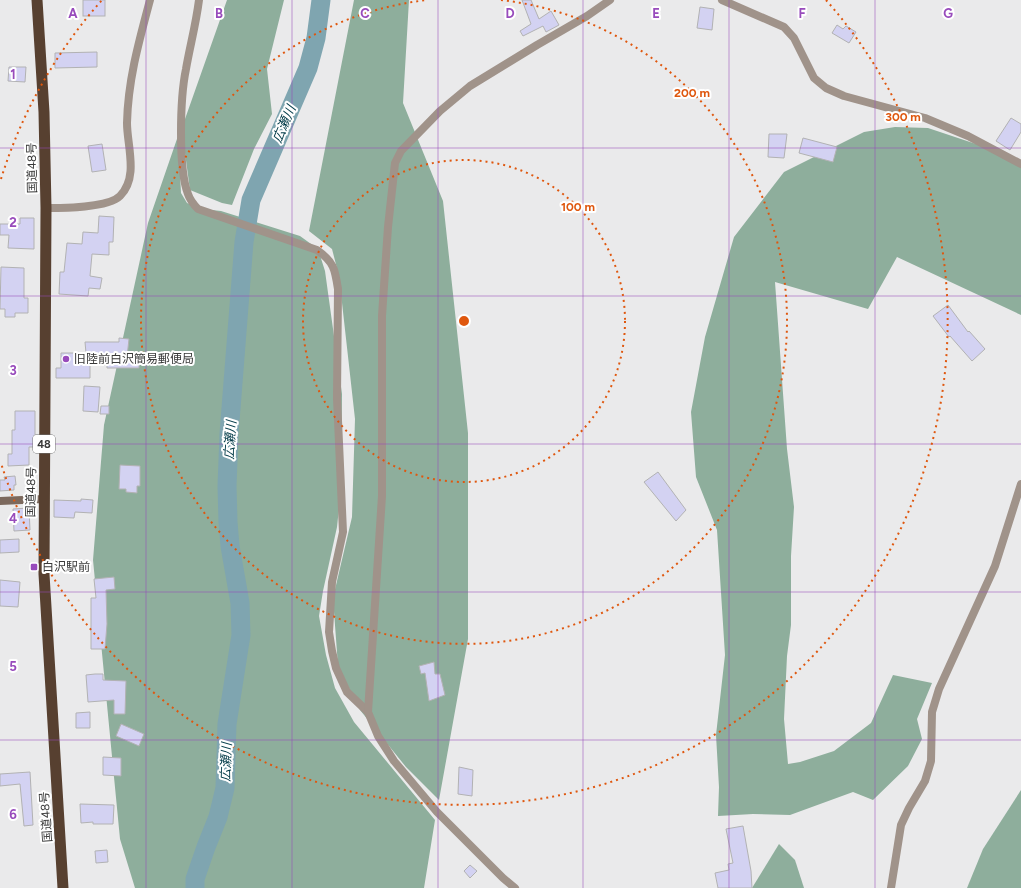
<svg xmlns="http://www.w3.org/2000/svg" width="1021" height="888" viewBox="0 0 1021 888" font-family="Figtree,'Noto Sans JP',sans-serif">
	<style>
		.forest { fill: #8eae9c }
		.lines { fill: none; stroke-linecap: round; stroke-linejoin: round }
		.river { stroke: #7fa5b0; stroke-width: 19 }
		.building { fill: #d3d2f2; stroke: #b2b2b3 }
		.minor { stroke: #a0938a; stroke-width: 8 }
		.tertiary { stroke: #a0938a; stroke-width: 8 }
		.secondary { stroke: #7c695d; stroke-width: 8 }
		.trunk { stroke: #574030; stroke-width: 11 }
		.grid { fill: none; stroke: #984bbc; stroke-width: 1; stroke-opacity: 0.55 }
		.ring { fill: none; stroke: #df570e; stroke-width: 2; stroke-dasharray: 2 4 }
		.poi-dot { fill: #984bbc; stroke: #fff; stroke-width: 1.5 }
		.labels { text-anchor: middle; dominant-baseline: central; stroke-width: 4; stroke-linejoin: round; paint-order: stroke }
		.shield { fill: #fff; stroke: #747474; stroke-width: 1 }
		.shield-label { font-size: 11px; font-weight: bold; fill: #383838 }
		.street-label { font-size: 12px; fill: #383838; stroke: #fff }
		.poi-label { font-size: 12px; fill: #383838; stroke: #fff; text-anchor: start }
		.water-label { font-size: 13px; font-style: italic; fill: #003a47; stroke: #fff }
		.grid-label { font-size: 13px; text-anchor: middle; font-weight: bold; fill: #984bbc; stroke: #fff; stroke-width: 4; stroke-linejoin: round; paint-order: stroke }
		.centre { fill: #df570e; stroke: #fff; stroke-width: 2 }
		.ring-label { font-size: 12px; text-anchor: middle; font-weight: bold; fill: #df570e; stroke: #fff; stroke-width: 4; stroke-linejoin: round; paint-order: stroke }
	</style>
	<rect width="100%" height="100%" fill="#eaeaeb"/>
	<g class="forest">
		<path d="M227 0H284L267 69 272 114 254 149 232 205 222 203 190 190 185 153V119Z"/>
		<path d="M354 0H409L403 103 443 201 468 433V639L439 800 406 767 360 710 338 666 333 598 352 517 355 419 339 276 332 249 309 231Z"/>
		<path d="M895 127 928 128 988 148 1021 167V315L897 257 868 309 775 282 787 449 794 507 791 556V625L787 656 784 719 788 764 800 762 834 751 871 723 893 675 932 683 917 719 922 739 908 766 873 800 853 792 790 815 753 814 718 816 719 787 716 735 725 655 717 530 696 477 691 412 705 337 734 237 784 172 864 132Z"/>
		<path d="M178 136 181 193 187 203 202 209 221 211 300 236 318 249 325 271 342 394 341 489 337 527 323 591 319 616 326 655 335 688 354 722 435 820 424 888H135L120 839 93 560 104 425 148 223Z"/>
		<path d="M1021 790V888H967L983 849Z"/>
		<path d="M779 844 795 860 804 888H752Z"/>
	</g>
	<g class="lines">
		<path class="river" d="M195 888V879L206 847 218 817 225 788 227 724 241 635 240 603 230 546 228 522 227 486 229 434 244 242 251 200 308 68 316 38 321 0"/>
	</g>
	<g class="building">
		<rect x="83" y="0" width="22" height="16"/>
		<path d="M522 0H531L539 19 551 11 559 25 546 32 543 26 523 36 520 31 531 24Z"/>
		<path d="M700 7 714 9 712 30 697 28Z"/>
		<path d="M837 25 843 29 846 26 856 32 849 43 832 33Z"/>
		<path d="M97 52V67L55 68V53Z"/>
		<path d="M9 67H26L25 82 8 81Z"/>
		<path d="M1011 118 1021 124V132L1010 150 996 141Z"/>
		<path d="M769 134H787L784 158 768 157Z"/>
		<path d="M803 138 837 147 833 162 799 153Z"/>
		<path d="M102 144 106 170 92 172 88 146Z"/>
		<path d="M99 216 114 217 113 242H109V255L92 254 90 276 102 278 100 289 89 288 88 296 59 294 60 272H64L67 243 82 244 83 232 98 233Z"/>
		<path d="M20 218H34V249L8 248 9 235H0V224H20Z"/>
		<path d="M1 267 24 268V298H28V313H15V317H5V309H0Z"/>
		<path d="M948 305 968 332 969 331 985 349 972 361 950 336 949 337 933 316Z"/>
		<path d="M119 338 129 339 127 357H139V368H107V365H90V378H56V368H61V353H86L85 342H119Z"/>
		<path d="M84 386 100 387 98 412 83 411Z"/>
		<path d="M101 406H109V414H100Z"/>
		<path d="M15 411H35V447H29V465L8 466V454H12V430H15Z"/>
		<path d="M120 465 140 466V486H137V493L126 492V489H119Z"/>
		<path d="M658 472 686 510 676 521 644 482Z"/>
		<path d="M15 476 16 485H14V490L0 491V480H5L4 477Z"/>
		<path d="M81 499 93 500 92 513 75 512 74 518 54 517V500L81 501Z"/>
		<path d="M29 508 30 530 14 531 13 509Z"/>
		<path d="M19 539V552L0 553V540Z"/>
		<path d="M114 577 115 589 106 590 107 624 105 649H91V598H96L94 579Z"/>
		<path d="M0 580 20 582 18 607 0 606Z"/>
		<path d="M434 662 435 674H440L445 695 429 701 425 673 421 674 419 666Z"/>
		<path d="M95 674H103V680L126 681 125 714H114V700L88 702 86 675Z"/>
		<path d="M90 712V728H76V713Z"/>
		<path d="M121 724 144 734 139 746 116 736Z"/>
		<path d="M103 757 121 758V776L103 775Z"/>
		<path d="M459 767 473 770 472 796 458 794Z"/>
		<path d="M30 772 33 825 24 826 20 784 0 786V774Z"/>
		<path d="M80 804 114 805 113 824H93V822L81 823Z"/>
		<path d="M743 826 751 871 752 888H718L715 873 729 870 728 864 733 863 726 829Z"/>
		<path d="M107 850 108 862 96 863 95 851Z"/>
		<path d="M470 865 477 871 470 878 464 871Z"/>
	</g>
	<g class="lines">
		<g class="minor">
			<path d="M199 0C196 24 190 46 186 69 180 98 178 168 188 194 190 200 194 205 198 209L317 250C334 262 335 269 338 289L337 398 343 532 332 582 329 632 332 651 336 668 347 692 368 712 378 736 394 761 437 812 503 878 515 888"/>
			<path d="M722 0 784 27 794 38 814 78 826 88 844 96 925 118 968 136 1021 164"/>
			<path d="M46 208C63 208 108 208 120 196 139 177 127 146 127 123 128 80 139 41 150 0"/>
			<path d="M368 712 382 496V316L388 227 395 163 401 151 440 111 470 86 537 45 587 16 610 0"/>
		</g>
		<path class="tertiary" d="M891 888 901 825 909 808 925 781 931 761 932 712 939 689 995 566 1021 484"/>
		<path class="secondary" d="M0 501 44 499"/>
		<path class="trunk" d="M37 0 44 112 46 208 44 574 63 888"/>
	</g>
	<path class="grid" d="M146 0V888M292 0V888M438 0V888M583 0V888M729 0V888M875 0V888M0 148H1021M0 296H1021M0 444H1021M0 592H1021M0 740H1021"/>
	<g class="ring">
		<circle cx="464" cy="321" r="161"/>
		<path d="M501 0A323 323 0 1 1 427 0"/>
		<path d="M1 179A484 484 0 0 1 102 0M826 0A484 484 0 1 1 1 463"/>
	</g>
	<g class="poi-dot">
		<circle cx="66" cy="359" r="4"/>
		<rect x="30" y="563" width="8" height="8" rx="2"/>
	</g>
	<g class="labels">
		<rect class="shield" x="33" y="435" width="22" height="18" rx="3"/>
		<g class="shield-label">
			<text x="44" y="444">48</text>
		</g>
		<g class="street-label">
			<text transform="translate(32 168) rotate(-91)">国道48号</text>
			<text transform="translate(31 492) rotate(-89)">国道48号</text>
			<text transform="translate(46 817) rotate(-94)">国道48号</text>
		</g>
		<g class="poi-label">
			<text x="74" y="359">旧陸前白沢簡易郵便局</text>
			<text x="42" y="567">白沢駅前</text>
		</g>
		<g class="water-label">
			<text transform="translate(284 124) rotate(-67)">広瀬川</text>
			<text transform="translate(230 440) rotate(-86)">広瀬川</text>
			<text transform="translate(226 762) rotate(-88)">広瀬川</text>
		</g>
	</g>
	<g class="grid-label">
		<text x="73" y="18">A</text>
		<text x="219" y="18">B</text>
		<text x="365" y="18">C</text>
		<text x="510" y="18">D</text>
		<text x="656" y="18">E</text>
		<text x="802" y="18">F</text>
		<text x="948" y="18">G</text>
		<text x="13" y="79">1</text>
		<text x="13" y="227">2</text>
		<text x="13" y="375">3</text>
		<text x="13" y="523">4</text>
		<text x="13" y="671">5</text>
		<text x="13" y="819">6</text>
	</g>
	<circle cx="464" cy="321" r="6" class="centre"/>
	<g class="ring-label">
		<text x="692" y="97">200 m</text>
		<text x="903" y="121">300 m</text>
		<text x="578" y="211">100 m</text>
	</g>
</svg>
